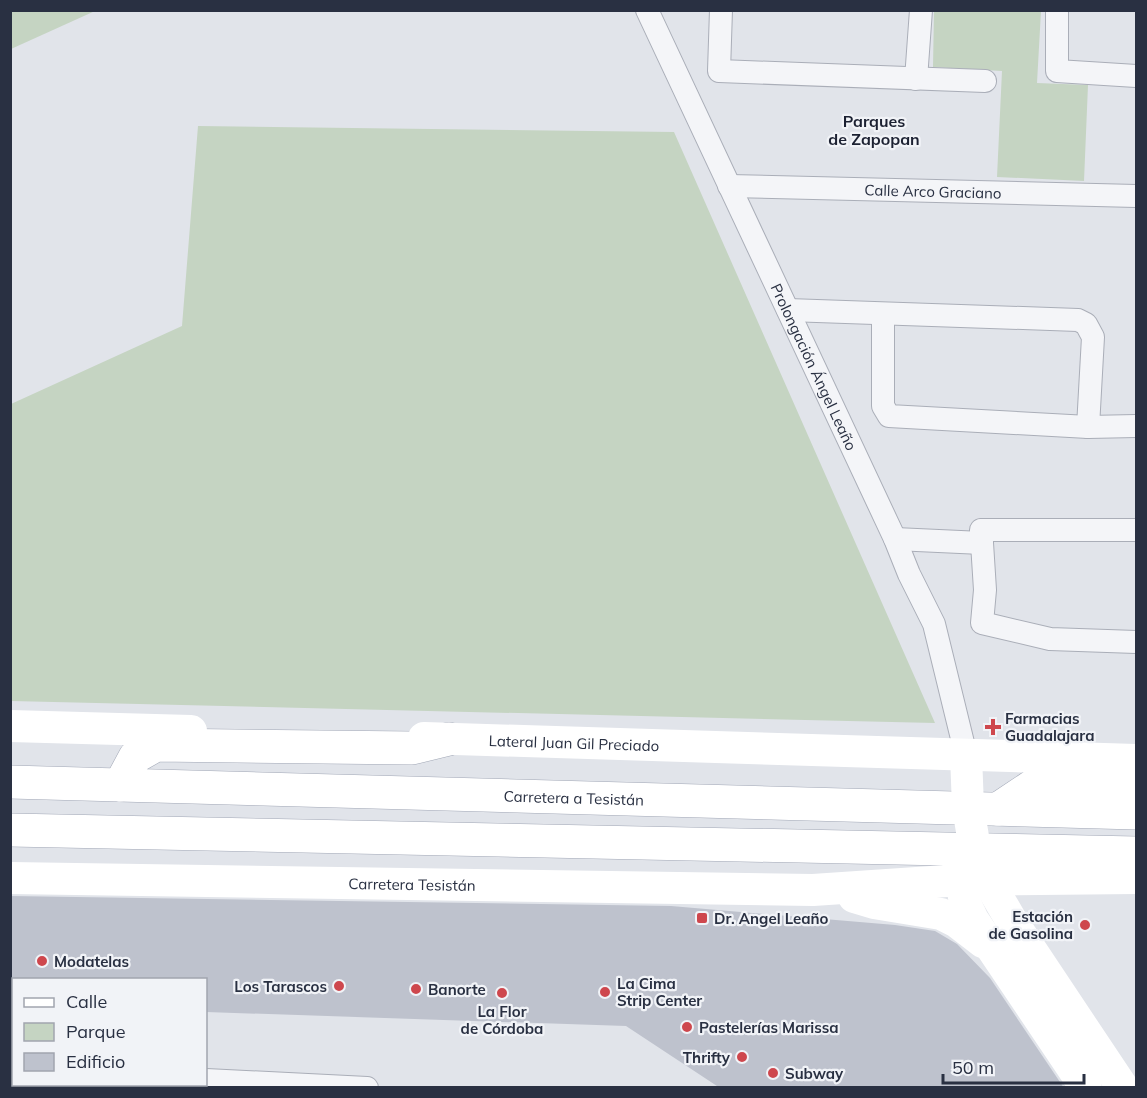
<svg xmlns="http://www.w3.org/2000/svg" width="1147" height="1098" viewBox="0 0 1147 1098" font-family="Mulish,sans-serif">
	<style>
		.green { fill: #c5d4c2 }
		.building { fill: #bec2cd }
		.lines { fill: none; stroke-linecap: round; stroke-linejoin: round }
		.street-casing { stroke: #aaaeb8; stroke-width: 24 }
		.primary-casing { stroke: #a1a7b6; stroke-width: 34 }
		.street { stroke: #f4f5f8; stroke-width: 22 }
		.secondary { stroke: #fff; stroke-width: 32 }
		.primary { stroke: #fff; stroke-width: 33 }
		.poi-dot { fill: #ce474d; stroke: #f1f3f7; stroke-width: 2 }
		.labels { text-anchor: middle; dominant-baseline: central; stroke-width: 4.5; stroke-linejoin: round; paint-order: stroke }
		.street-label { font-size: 15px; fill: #293042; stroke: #f1f3f7 }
		.poi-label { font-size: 15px; font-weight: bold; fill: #293042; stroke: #f1f3f7; text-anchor: start }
		.neighbourhood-label { font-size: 16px; font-weight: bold; fill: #1c2132; stroke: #f1f3f7 }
	</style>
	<rect width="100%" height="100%" fill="#e1e4ea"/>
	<g class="green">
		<path d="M11 10H95V11L11 49Z"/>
		<path d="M934 11H1041L1037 83 1088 85 1084 181 997 177 1002 71 933 67Z"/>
		<path d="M198 126 674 132 935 723 11 701V404L182 326Z"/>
	</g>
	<path class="building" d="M10 896 671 906 895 925 935 931 957 944 990 978 1064 1088H720L626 1026 206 1012V980H10Z"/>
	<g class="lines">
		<defs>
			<g id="street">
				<path id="s1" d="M647 10 895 539 909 574 934 624 966 755"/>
				<path d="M721 10 719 71 985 81"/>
				<path d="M1057 10V71L1136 76"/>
				<path d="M916 79 921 10"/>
				<path id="s2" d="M729 186 1136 196"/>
				<path d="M788 310 1078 320 1086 324 1093 337 1088 427"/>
				<path d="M883 314V406L889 416 1088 427 1136 426"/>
				<path d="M895 539 982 543 981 530H1136"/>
				<path d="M982 543 985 590 982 623 1050 639 1136 642"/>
				<path d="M10 1072H14"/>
				<path d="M206 1080 367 1088"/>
			</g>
			<g id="primary">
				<path id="s5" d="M10 782 1136 813"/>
				<path d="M120 785 135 757 156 745 412 748 449 739"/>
				<path d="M998 809 1034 785 1136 784"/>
				<path d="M10 830 1136 853"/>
			</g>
		</defs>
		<use href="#street" class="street-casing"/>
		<use href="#primary" class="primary-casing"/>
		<use href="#street" class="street"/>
		<g class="secondary">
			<path d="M10 726 191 731"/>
			<path id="s3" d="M424 738 1136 760"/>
			<path d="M966 755 968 807 975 849 987 879 1011 920 1123 1088"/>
			<path d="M958 861 965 903 973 920 1086 1088"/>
			<path id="s4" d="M10 878 813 890 961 880 1136 878"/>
			<path d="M854 897 874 903 941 914 957 922 983 942"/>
		</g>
		<use href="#primary" class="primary"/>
	</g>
	<g class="poi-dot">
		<path d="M990 718h6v6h6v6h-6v6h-6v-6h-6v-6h6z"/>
		<rect x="696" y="912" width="12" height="12" rx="3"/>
		<circle cx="1085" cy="925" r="6"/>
		<circle cx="42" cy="961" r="6"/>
		<circle cx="339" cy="986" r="6"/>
		<circle cx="416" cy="989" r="6"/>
		<circle cx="605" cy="992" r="6"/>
		<circle cx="502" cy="993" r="6"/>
		<circle cx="687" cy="1027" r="6"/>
		<circle cx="742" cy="1057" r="6"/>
		<circle cx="773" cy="1073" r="6"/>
	</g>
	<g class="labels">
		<g class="street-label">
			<text stroke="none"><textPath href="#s2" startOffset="204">Calle Arco Graciano</textPath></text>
			<text stroke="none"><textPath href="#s1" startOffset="394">Prolongación Ángel Leaño</textPath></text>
			<text stroke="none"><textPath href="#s3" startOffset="150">Lateral Juan Gil Preciado</textPath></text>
			<text stroke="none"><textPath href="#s5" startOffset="564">Carretera a Tesistán</textPath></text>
			<text stroke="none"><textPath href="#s4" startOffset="402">Carretera Tesistán</textPath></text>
		</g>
		<g class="poi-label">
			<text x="1005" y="718">Farmacias<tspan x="1005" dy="17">Guadalajara</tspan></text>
			<text x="1073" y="916" text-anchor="end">Estación<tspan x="1073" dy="17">de Gasolina</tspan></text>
			<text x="714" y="918">Dr. Angel Leaño</text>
			<text x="54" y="961">Modatelas</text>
			<text x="617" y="983">La Cima<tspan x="617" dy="17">Strip Center</tspan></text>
			<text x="327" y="986" text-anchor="end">Los Tarascos</text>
			<text x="428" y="989">Banorte</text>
			<text x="502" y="1011" text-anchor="middle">La Flor<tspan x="502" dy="17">de Córdoba</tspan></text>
			<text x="699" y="1027">Pastelerías Marissa</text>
			<text x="730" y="1057" text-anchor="end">Thrifty</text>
			<text x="785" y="1073">Subway</text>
		</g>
		<g class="neighbourhood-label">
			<text x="874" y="121">Parques<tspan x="874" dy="18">de Zapopan</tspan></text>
		</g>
	</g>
	<rect width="1147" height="1098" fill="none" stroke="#293042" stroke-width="24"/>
	<rect x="12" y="978" width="195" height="108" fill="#f1f3f7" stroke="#a1a5af" stroke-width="1.5"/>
	<rect x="24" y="998" width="30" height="9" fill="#ffffff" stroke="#a1a5af" stroke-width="1.5"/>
	<text x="66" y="1008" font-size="18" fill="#293042">Calle</text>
	<rect x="24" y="1023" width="30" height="18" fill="#c5d4c2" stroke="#a1a5af" stroke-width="1.5"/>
	<text x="66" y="1038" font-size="18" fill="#293042">Parque</text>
	<rect x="24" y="1053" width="30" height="18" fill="#bec2cd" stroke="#a1a5af" stroke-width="1.5"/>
	<text x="66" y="1068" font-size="18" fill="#293042">Edificio</text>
	<path d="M943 1074v9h141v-9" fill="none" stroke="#293042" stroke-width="3"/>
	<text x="952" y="1074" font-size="18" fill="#293042" stroke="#f1f3f7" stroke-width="4.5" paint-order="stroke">50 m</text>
</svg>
